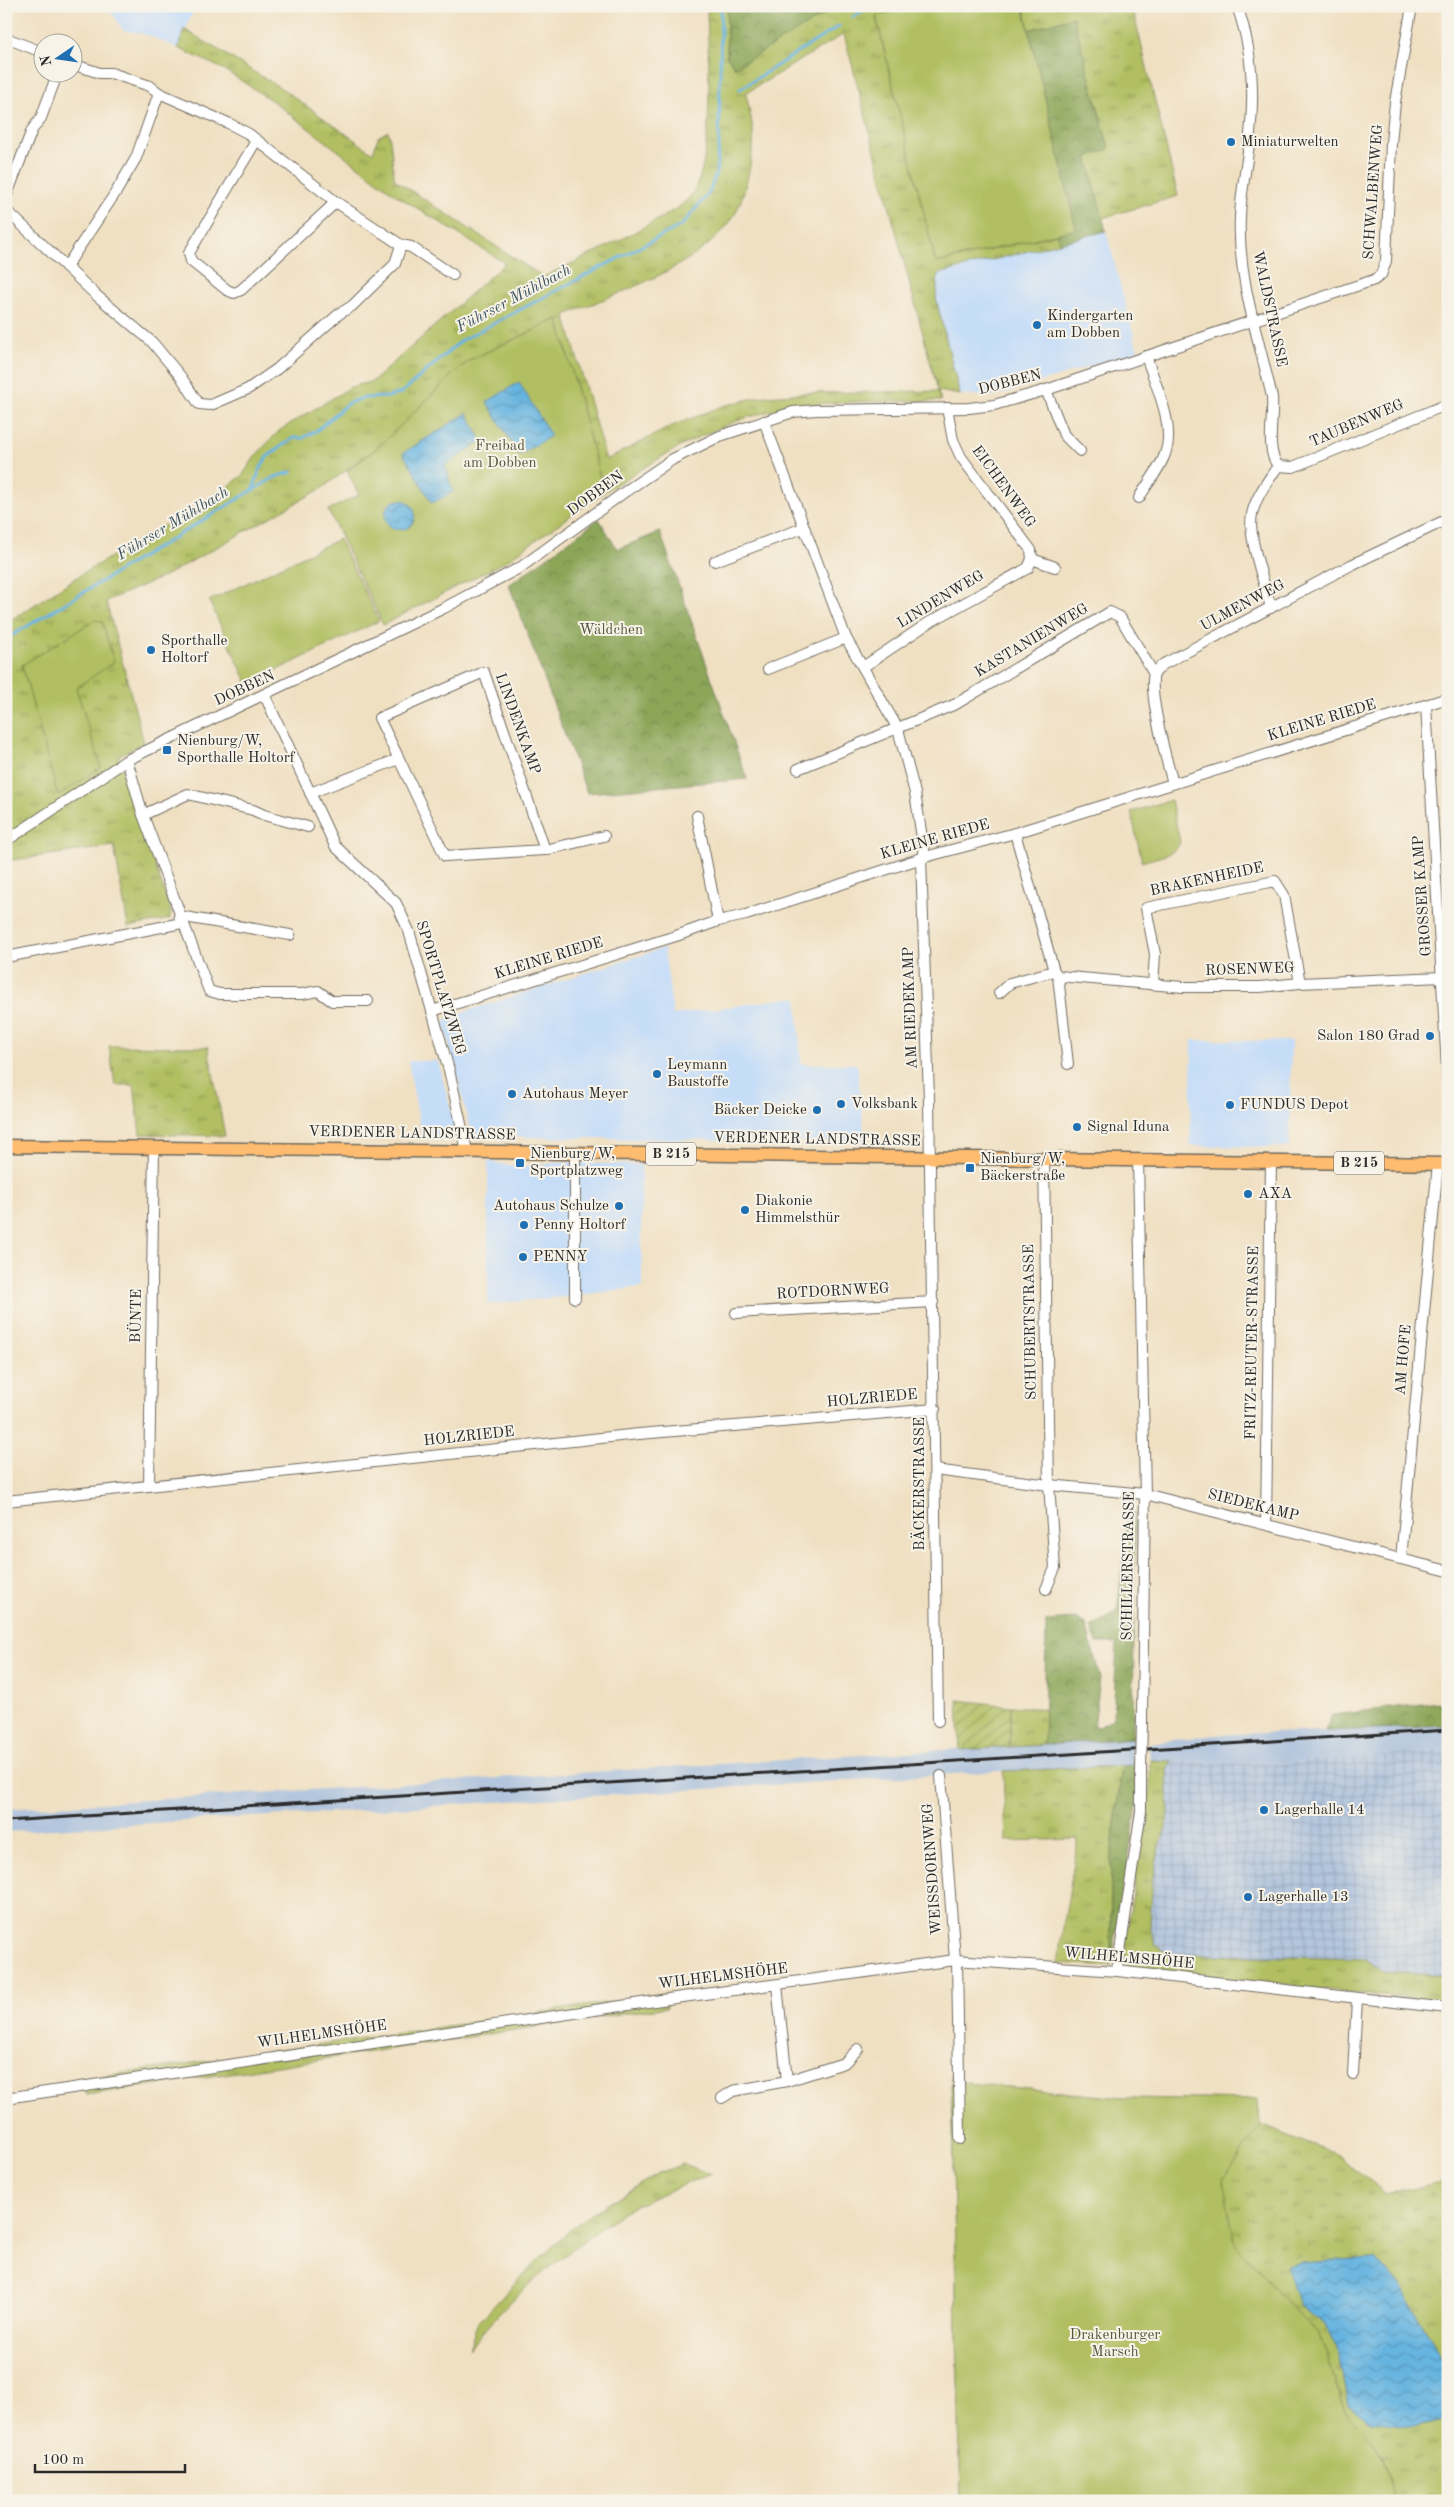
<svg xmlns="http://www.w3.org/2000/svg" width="1454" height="2507" viewBox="0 0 1454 2507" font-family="'Old Standard TT',serif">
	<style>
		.built { fill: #c6ddf8 }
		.industrial { fill: url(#industrial-grid) }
		.railway { fill: #b4c6dd }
		.grass { fill: url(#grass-tufts); stroke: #6e7546; fill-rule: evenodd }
		.forest { fill: url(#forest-crowns); stroke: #5c6842 }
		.park { fill: #b1bf62; stroke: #6e7546 }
		.garden { fill: url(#garden-furrows); stroke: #6e7546 }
		.water { fill: url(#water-waves); stroke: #487086 }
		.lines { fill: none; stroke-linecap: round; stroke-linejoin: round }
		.stream { stroke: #66b4e0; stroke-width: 3 }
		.minor-casing { stroke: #706a60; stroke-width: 12 }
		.major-casing { stroke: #706a60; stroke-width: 15 }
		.minor { stroke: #fff; stroke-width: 10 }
		.major { stroke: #fdbc70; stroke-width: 12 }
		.rail { stroke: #2b2b2b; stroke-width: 3 }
		.minor-bridge-casing { stroke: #706a60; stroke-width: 12; stroke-linecap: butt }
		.minor-bridge { stroke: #fff; stroke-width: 10 }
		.poi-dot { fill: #1f6fb2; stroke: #f7f3e8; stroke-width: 2 }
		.labels { text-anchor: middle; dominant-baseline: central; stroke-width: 4; stroke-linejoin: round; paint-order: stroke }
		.shield { fill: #f7f3e8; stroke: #686764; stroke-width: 1 }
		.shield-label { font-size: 14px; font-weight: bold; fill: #2b2b2b }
		.poi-label { font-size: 15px; fill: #2b2b2b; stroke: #f7f3e8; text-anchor: start }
		.street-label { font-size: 15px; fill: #2b2b2b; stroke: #f7f3e8 }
		.park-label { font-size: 15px; fill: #53573c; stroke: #f7f3e8 }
		.water-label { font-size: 16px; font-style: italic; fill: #3d5461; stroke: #f7f3e8 }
	</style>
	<defs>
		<pattern id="industrial-grid" width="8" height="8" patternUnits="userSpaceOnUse" patternTransform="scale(1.25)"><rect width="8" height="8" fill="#b4c6dd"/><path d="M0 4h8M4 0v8" fill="none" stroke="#9baabe"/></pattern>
		<pattern id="grass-tufts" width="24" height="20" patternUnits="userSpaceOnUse" patternTransform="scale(1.25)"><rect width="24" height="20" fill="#b1bf62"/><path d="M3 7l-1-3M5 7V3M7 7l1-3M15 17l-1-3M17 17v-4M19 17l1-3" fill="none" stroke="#909b51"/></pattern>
		<pattern id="forest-crowns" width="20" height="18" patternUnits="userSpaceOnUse" patternTransform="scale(1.25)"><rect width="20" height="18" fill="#8ca658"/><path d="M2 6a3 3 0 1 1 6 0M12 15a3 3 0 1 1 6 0" fill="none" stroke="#738749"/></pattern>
		<pattern id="garden-furrows" width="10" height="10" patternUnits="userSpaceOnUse" patternTransform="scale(1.25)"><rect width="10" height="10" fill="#b1bf62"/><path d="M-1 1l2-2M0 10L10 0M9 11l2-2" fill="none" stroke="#909b51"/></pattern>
		<pattern id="water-waves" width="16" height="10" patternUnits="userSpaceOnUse" patternTransform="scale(1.25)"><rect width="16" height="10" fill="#66b4e0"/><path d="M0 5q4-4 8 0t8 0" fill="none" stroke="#5493b6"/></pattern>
	</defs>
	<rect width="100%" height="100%" fill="#f7f3e8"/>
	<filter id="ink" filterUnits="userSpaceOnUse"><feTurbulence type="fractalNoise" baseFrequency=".02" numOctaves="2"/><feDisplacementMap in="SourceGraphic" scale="10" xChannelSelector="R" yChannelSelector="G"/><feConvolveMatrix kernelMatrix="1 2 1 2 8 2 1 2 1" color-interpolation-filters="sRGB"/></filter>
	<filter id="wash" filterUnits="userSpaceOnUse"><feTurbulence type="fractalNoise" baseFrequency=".0096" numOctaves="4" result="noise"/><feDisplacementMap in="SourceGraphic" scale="20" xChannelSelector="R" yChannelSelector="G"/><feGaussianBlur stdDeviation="1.12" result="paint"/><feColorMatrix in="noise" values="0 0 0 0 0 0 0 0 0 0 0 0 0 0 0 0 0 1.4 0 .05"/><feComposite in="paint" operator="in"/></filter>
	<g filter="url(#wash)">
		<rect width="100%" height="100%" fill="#f0e0c2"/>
		<g class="built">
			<path d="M97 6H195L178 48 148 35 123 30 113 14Z"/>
			<path d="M1106 231 1138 351 996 396 960 395 936 299 938 274Z"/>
			<path d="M664 948 673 1015 797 997 801 1064H857L865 1142 523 1137 505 1132 476 1134 469 1124 444 1024 448 1017Z"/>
			<path d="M1192 1040 1291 1041 1290 1147 1190 1146Z"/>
			<path d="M408 1061H438L454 1122 453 1139 422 1138Z"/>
			<path d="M488 1161 506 1165 538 1166 557 1162 641 1165 642 1287 565 1297 488 1304Z"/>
		</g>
		<path class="industrial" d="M1448 1750V1976L1384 1972 1365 1959 1168 1954 1155 1944 1150 1925 1153 1875 1169 1813 1167 1770 1172 1761 1264 1764Z"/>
		<g class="railway">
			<path d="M1448 1726V1750L1264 1764 1150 1760 1149 1743 1214 1735Z"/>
			<path d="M1133 1738 1132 1765 1122 1766 1000 1771 6 1832V1809Z"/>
		</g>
		<g class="grass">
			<path d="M707 6H727V56L825 14 834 6H909L876 17 937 263 1057 234 1059 243 938 274 936 299 960 395 938 391 941 401C879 402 815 398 756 415 701 430 652 463 604 492L558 319 470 360 456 371 381 445 321 489 165 576 106 601 144 743 118 756 171 912 170 919 128 927 114 846 6 861V623L85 572 218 494 242 476 256 455 280 430 351 387 373 381 505 263 396 195 274 102 223 69 178 48 184 29 284 90 373 153 378 137 388 131C393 148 391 164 395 180L543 277C577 261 610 246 642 228 657 220 674 212 687 200 718 171 707 49 707 6ZM844 34 938 391 803 393 758 397 723 406 672 426 606 460 565 315C617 293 695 269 730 222 744 203 750 170 753 146 755 130 749 110 746 93ZM114 662 75 688 59 796 22 665Z"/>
			<path d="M1024 6H1132L1178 196 1102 218 1087 156 1109 148 1073 17 1029 30Z"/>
			<path d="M109 1046 208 1047 225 1136 140 1134 134 1085H115Z"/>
			<path d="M1011 1706 1045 1709 1044 1745 1009 1747Z"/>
			<path d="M1150 1760 1172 1761 1167 1770 1169 1813 1153 1875 1150 1925 1155 1944 1168 1954 1365 1959 1384 1972 1448 1976V2003L1129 1968 1124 1949 1150 1786Z"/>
			<path d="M1122 1766 1111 1857V1966L1057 1963 1078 1839 1006 1841 1003 1771Z"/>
			<path d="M667 1994V2007L86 2095 83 2079Z"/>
			<path d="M951 2077 966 2083 1122 2098 1258 2100 1260 2125 1337 2155 1386 2193 1448 2181V2369L1402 2288 1376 2258 1301 2262 1286 2266 1301 2306 1326 2324 1338 2349 1349 2404 1417 2427 1448 2420V2501H1395L1383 2459 1370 2437 1347 2414 1318 2331 1290 2306 961 2501Z"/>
			<path d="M683 2164 712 2174C682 2185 652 2197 624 2212 612 2219 601 2229 589 2237 545 2269 502 2305 469 2349L477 2324 526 2271 584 2218 659 2173Z"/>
		</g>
		<g class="forest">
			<path d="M727 6H834L825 14 735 68 727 56Z"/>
			<path d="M1073 17 1109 149 1087 157 1106 231 1059 243 1057 234 1076 229 1029 30Z"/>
			<path d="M599 519 617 549 660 532 747 779 587 793 509 585Z"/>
			<path d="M1135 1512 1133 1738 1044 1745 1046 1621 1076 1619 1086 1624 1100 1678 1094 1728 1113 1719 1117 1643H1097L1091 1627 1117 1612 1128 1513Z"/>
			<path d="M1439 1702 1448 1711V1726L1325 1731 1332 1715Z"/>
			<path d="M1137 1760V1806L1111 1966V1857L1122 1766 1132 1765 1133 1761Z"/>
		</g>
		<g class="park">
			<path d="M909 6H1023L1076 229 936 263 876 16Z"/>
			<path d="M558 319 604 492 506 561 383 625 328 510 359 495 347 471 381 445 456 371 470 360Z"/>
			<path d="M339 539 379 621 248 684 209 601Z"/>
			<path d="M95 620 102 621 114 662 76 688 101 767 58 796 22 665Z"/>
			<path d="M1171 800 1180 842C1177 855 1153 858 1142 862L1131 812Z"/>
			<path d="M951 2077 966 2083 1122 2098 1258 2100 1260 2125 1223 2180 1235 2244 1290 2306 1318 2331 1347 2414 1370 2437 1383 2459 1395 2501H961Z"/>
		</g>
		<path class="garden" d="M958 1700 1011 1706 1009 1747 960 1750Z"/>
		<g class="water">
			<path d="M519 382 551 436 519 455 487 402Z"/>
			<path d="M467 413 482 441 445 465 453 492 432 503 403 453Z"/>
			<circle cx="400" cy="515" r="15"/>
			<path d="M1376 2258 1402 2288 1448 2369V2420L1417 2427 1370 2421 1349 2404 1338 2349 1326 2324 1299 2305 1286 2266 1301 2262Z"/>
		</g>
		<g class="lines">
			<g class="stream">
				<path d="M853 17 870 6"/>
				<path d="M740 89 839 26"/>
				<path d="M253 490 275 477 292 472"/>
				<path d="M6 639 253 490 259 471 267 457 293 438H303L316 431 348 403 363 398 388 397 401 393 462 340 682 225 709 193 716 173 719 143 721 6"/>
			</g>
		</g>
	</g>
	<g filter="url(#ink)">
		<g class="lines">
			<defs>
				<g id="minor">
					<path d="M1237 6C1252 48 1255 90 1250 134 1248 161 1241 189 1240 217 1237 277 1259 339 1272 397 1274 418 1265 449 1278 466"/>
					<path d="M6 38 42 52"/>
					<path d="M256 141 189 253 191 261 227 290 234 293 241 290 336 202"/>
					<path d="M6 197 32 130 41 118 58 72"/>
					<path d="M6 210 96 295 152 342 181 377 199 404 211 405 248 389 277 369 339 314 352 306 395 264 401 245 336 202 249 134 228 123 159 93 150 86 111 73H100L72 64"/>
					<path d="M401 245 411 247 453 275"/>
					<path d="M66 267 116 192 136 158 159 93"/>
					<path d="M1046 390 1064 435 1080 451"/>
					<path d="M947 408 953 440 961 457 1031 550 1032 559 1055 567"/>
					<path d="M764 421 846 638 898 729 915 793 925 857"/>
					<path d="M1278 466 1293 467 1448 404"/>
					<path d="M1139 498C1147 484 1160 469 1165 454 1176 426 1155 384 1146 356"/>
					<path d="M715 561 803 528"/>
					<path d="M1271 608C1265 584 1247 536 1252 514 1256 496 1268 481 1278 466"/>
					<path d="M863 667 930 622 1028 568 1032 559"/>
					<path d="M768 669 846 638"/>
					<path d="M265 696 335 846 396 903 409 931 449 1070 467 1151"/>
					<path d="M1426 705 1448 1086"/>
					<path d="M399 759 445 856 545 850 604 836"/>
					<path d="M127 760 143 815 209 991 220 994H302L318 991 332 1001H368"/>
					<path d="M798 769 956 704 1110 612 1120 617 1154 674"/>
					<path d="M1173 783C1167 763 1148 692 1154 674 1156 671 1160 668 1162 665L1351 565 1448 519"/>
					<path d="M310 793 399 759 379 718 484 672 545 850"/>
					<path d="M143 815 188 794 253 810 264 815 308 827"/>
					<path d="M697 816 718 921"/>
					<path d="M1015 833 1054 971 1058 976 1183 987H1260L1300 983 1443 977"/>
					<path d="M6 841 127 760 444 608 521 567 626 491 673 459 720 436 793 412 816 410 969 408 994 405 1046 390 1374 280 1381 275 1386 261 1391 143 1395 102 1412 6"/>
					<path d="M921 858 929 1099 938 1721"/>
					<path d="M179 916 290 935"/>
					<path d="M6 957 182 923"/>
					<path d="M1058 976 1068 1064"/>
					<path d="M1153 985 1155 954 1146 908 1275 881 1284 895 1300 983"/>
					<path d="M999 993 1010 983 1054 971"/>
					<path d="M432 1011 676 936 718 921 746 915 925 857 1015 833 1448 698"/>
					<path d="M575 1152V1298"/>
					<path d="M1044 1159 1049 1485 1055 1568 1046 1589"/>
					<path d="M1138 1160 1145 1494 1142 1718"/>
					<path d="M736 1313 933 1302"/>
					<path d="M935 1470 1049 1485 1145 1494 1448 1571"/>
					<path d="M149 1486 154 1147"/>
					<path d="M6 1501 639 1434 935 1409"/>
					<path d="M1266 1524 1271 1162"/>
					<path d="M1401 1559 1438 1163"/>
					<path d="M941 1776 955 1960"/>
					<path d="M957 1960 960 2139"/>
					<path d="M1117 1971 1141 1811V1771"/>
					<path d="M777 1985 787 2081"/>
					<path d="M1353 2074 1357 1999"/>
					<path d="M6 2098 668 1999 955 1960 1117 1971 1448 2008"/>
					<path d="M722 2098 733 2091 787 2081 844 2063 858 2049"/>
				</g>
				<path id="major" d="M6 1146 1448 1164"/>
			</defs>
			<use href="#minor" class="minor-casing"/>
			<use href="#major" class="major-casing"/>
			<use href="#minor" class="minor"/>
			<use href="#major" class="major"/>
			<path class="rail" d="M6 1821 1448 1730"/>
			<defs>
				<path id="minor-bridge" d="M1141 1771 1142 1718"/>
			</defs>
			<use href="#minor-bridge" class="minor-bridge-casing"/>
			<use href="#minor-bridge" class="minor-bridge"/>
		</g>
	</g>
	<g class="poi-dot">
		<circle cx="1231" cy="142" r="5"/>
		<circle cx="1037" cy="325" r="5"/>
		<circle cx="151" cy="650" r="5"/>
		<rect x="162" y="745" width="10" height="10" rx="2.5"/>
		<circle cx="1430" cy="1036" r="5"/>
		<circle cx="657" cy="1074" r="5"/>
		<circle cx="512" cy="1094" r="5"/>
		<circle cx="841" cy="1104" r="5"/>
		<circle cx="1230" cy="1105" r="5"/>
		<circle cx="817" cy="1110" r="5"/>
		<circle cx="1077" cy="1127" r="5"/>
		<rect x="515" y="1158" width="10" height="10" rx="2.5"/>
		<rect x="965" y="1163" width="10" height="10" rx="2.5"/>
		<circle cx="1248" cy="1194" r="5"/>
		<circle cx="619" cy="1206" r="5"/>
		<circle cx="745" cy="1210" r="5"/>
		<circle cx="524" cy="1225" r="5"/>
		<circle cx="523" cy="1257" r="5"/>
		<circle cx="1264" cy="1810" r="5"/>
		<circle cx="1248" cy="1897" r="5"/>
	</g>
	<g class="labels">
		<g class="shield">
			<rect x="646" y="1142.5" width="50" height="23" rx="4"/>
			<rect x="1334" y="1151.5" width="50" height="23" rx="4"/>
		</g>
		<g class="shield-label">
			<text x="671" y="1154">B 215</text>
			<text x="1359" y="1163">B 215</text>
		</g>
		<g class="poi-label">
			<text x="1241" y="142">Miniaturwelten</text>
			<text x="1047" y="316">Kindergarten<tspan x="1047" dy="17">am Dobben</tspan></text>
			<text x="161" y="641">Sporthalle<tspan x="161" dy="17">Holtorf</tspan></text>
			<text x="177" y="741">Nienburg/W,<tspan x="177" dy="17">Sporthalle Holtorf</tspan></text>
			<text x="1420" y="1036" text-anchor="end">Salon 180 Grad</text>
			<text x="667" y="1065">Leymann<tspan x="667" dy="17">Baustoffe</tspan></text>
			<text x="522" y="1094">Autohaus Meyer</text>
			<text x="851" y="1104">Volksbank</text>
			<text x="1240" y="1105">FUNDUS Depot</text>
			<text x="807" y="1110" text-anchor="end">Bäcker Deicke</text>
			<text x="1087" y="1127">Signal Iduna</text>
			<text x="530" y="1154">Nienburg/W,<tspan x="530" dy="17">Sportplatzweg</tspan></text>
			<text x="980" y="1159">Nienburg/W,<tspan x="980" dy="17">Bäckerstraße</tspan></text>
			<text x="1258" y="1194">AXA</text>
			<text x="755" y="1201">Diakonie<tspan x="755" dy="17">Himmelsthür</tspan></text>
			<text x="609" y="1206" text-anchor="end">Autohaus Schulze</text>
			<text x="534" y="1225">Penny Holtorf</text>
			<text x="533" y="1257">PENNY</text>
			<text x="1274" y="1810">Lagerhalle 14</text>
			<text x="1258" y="1897">Lagerhalle 13</text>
		</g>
		<g class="street-label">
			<text transform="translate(1374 192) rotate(-86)">SCHWALBENWEG</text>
			<text transform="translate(1269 309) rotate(78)">WALDSTRASSE</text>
			<text transform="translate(1010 383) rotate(-14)">DOBBEN</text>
			<text transform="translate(1357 424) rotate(-23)">TAUBENWEG</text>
			<text transform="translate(1003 487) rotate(54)">EICHENWEG</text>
			<text transform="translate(596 494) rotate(-36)">DOBBEN</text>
			<text transform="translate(941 600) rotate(-31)">LINDENWEG</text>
			<text transform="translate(1243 606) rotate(-28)">ULMENWEG</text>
			<text transform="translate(1032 641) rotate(-31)">KASTANIENWEG</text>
			<text transform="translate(245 689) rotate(-25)">DOBBEN</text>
			<text transform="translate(1322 721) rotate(-17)">KLEINE RIEDE</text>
			<text transform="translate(517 724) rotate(70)">LINDENKAMP</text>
			<text transform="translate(935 840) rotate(-16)">KLEINE RIEDE</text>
			<text transform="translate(1207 880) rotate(-12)">BRAKENHEIDE</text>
			<text transform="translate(1423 896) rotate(-94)">GROSSER KAMP</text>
			<text transform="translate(549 959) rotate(-17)">KLEINE RIEDE</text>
			<text transform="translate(1250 970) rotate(-2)">ROSENWEG</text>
			<text transform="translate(440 988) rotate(73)">SPORTPLATZWEG</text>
			<text transform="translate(911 1008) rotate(-92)">AM RIEDEKAMP</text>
			<text transform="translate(412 1134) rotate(1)">VERDENER LANDSTRASSE</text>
			<text transform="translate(817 1140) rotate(1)">VERDENER LANDSTRASSE</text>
			<text transform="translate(833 1292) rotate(-3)">ROTDORNWEG</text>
			<text transform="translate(137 1316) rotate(-89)">BÜNTE</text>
			<text transform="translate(1031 1322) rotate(-91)">SCHUBERTSTRASSE</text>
			<text transform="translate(1253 1343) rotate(-89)">FRITZ-REUTER-STRASSE</text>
			<text transform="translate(1404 1360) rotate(-85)">AM HOFE</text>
			<text transform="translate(872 1399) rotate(-5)">HOLZRIEDE</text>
			<text transform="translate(469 1437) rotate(-6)">HOLZRIEDE</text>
			<text transform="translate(920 1484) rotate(-90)">BÄCKERSTRASSE</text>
			<text transform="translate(1253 1506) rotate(14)">SIEDEKAMP</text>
			<text transform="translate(1129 1566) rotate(-89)">SCHILLERSTRASSE</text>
			<text transform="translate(933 1869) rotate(-94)">WEISSDORNWEG</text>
			<text transform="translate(1129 1959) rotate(5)">WILHELMSHÖHE</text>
			<text transform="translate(723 1977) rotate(-7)">WILHELMSHÖHE</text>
			<text transform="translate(322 2035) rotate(-8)">WILHELMSHÖHE</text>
		</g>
		<g class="park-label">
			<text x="500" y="446">Freibad<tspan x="500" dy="17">am Dobben</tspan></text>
			<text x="611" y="630">Wäldchen</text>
			<text x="1115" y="2335">Drakenburger<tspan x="1115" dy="17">Marsch</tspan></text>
		</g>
		<g class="water-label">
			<text transform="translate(514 299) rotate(-28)">Führser Mühlbach</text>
			<text transform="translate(173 524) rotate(-31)">Führser Mühlbach</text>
		</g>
	</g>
	<rect width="1454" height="2507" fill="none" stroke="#f7f3e8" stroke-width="25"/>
	<g transform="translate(58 58) rotate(257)"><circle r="24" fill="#f7f3e8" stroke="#a5a39c"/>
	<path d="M0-4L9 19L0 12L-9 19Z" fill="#1f6fb2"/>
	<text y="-8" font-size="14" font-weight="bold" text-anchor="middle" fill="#2b2b2b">N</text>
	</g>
	<path d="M35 2464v8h150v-8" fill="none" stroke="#2b2b2b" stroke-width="2.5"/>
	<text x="42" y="2464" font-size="15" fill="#2b2b2b" stroke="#f7f3e8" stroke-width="4" paint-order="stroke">100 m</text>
</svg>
